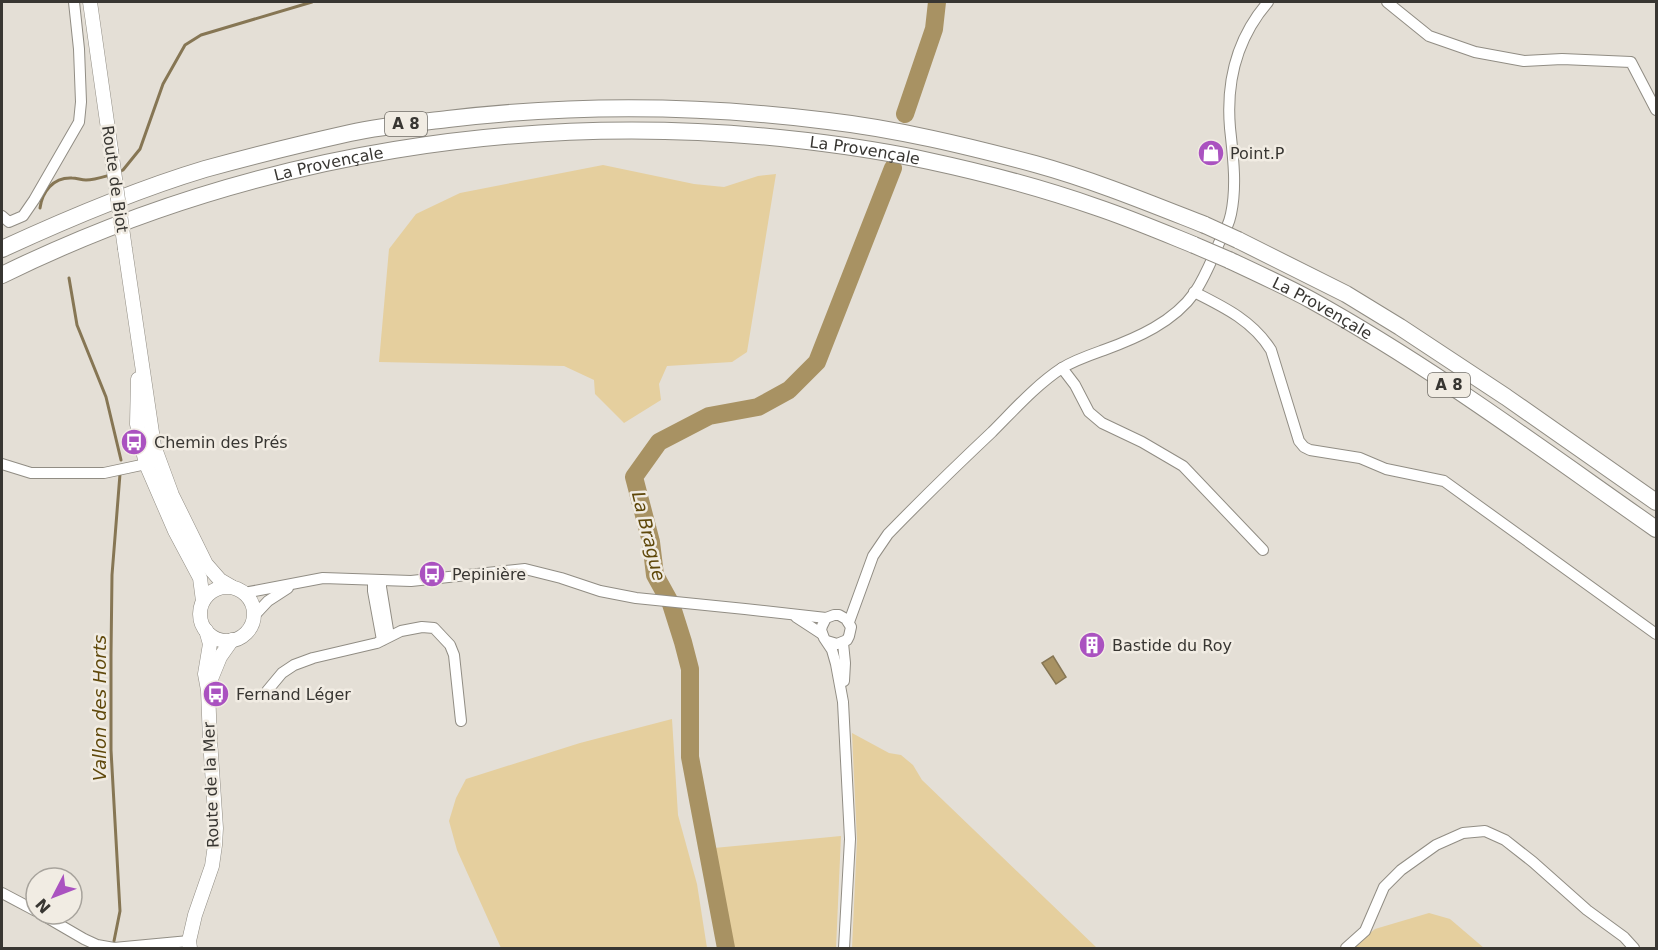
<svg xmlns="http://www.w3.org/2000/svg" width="1658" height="950" viewBox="0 0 1658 950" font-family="'DejaVu Sans',sans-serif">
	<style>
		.green { fill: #e5cf9e }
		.water { fill: #a89263; stroke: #867654; stroke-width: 1.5 }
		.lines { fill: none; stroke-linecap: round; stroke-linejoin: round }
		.stream { stroke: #867654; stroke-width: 3 }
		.river { stroke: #a89263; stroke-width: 18 }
		.minor-casing { stroke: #918d84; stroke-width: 12 }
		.major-casing { stroke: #918d84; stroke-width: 15 }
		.highway-casing { stroke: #918d84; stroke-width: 18 }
		.minor { stroke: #fff; stroke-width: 10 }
		.major { stroke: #fff; stroke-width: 14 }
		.highway { stroke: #fff; stroke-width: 16 }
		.major-bridge-casing { stroke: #918d84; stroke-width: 15; stroke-linecap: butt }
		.highway-bridge-casing { stroke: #918d84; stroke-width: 18; stroke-linecap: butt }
		.major-bridge { stroke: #fff; stroke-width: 14 }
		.highway-bridge { stroke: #fff; stroke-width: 16 }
		.labels { text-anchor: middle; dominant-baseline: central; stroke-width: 5; stroke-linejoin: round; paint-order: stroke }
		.shield { fill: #f1ece3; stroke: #706d67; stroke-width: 1.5 }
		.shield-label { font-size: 15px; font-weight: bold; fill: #383632 }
		.street-label { font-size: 16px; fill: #383632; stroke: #f1ece3 }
		.poi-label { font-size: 16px; fill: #383632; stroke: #f1ece3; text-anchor: start }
		.water-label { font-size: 18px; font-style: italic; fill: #5f480a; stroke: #f1ece3 }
	</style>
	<rect width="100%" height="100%" fill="#e4dfd6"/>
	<g class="green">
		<path d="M603 165 694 184 724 187 758 176 776 174 747 352 732 362 667 366 659 384 661 400 624 423 595 394 594 380 564 366 379 362 389 249 416 214 460 193Z"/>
		<path d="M672 719 678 815 697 884 707 948H501L457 850 449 821 456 798 466 779 580 743Z"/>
		<path d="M852 733 889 753 901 755 913 765 922 780 1097 948H852L857 840Z"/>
		<path d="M841 836 836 948H731L714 848Z"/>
		<path d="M1429 913 1450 919 1484 948H1352L1375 929Z"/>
	</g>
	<path class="water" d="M1053 656 1066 677 1056 684 1042 663Z"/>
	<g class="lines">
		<g class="stream">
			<path d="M119 172 123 170 140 149 163 84 185 45 201 35 312 2"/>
			<path d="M40 208C42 192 53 177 72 178 77 178 81 180 86 180 94 180 103 177 110 175"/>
			<path d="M69 278 77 325 106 397 121 460"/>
			<path d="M114 941 120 911 111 750V655L112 575 120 474"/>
		</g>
		<g class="river">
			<path d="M905 114 934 29 937 2"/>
			<path d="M726 948 690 757V669L683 642 671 604 655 575 651 542 634 477 659 442 709 416 758 407 789 390 817 362 893 168"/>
		</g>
		<defs>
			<g id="minor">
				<path d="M1387 2 1429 36 1475 52 1524 61 1562 59 1631 62 1656 110"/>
				<path d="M2 216 9 222 23 216 34 200 79 122 81 102 79 49 74 2"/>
				<path d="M1194 292C1224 307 1253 321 1271 350L1299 441 1304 447 1310 450 1360 458 1386 469 1444 481 1656 634"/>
				<path d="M1062 368 1075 385 1089 412 1102 423 1142 442 1183 466 1263 550"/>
				<path d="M2 464 31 473H104L146 464 158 461"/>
				<path d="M373 580V591L382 640"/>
				<path d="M381 580V587L389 636"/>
				<path d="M244 593 323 578 411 581 525 569 561 578 600 591 636 598 745 609 826 618"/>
				<path d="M253 617 268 601 288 588"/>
				<path d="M796 617 822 634"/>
				<path d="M849 622 873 556 888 534C922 499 957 465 992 432 1014 410 1036 385 1062 368 1075 360 1090 355 1104 350 1137 338 1174 322 1195 292 1205 277 1212 260 1219 243 1224 234 1229 224 1231 214 1237 186 1233 156 1230 128 1226 81 1237 38 1268 2"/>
				<path d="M827 641 837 644 847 640 849 636 851 627 846 619 839 615H834L826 618 822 626 821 630 824 638 832 650 836 664 843 702 850 839 844 948"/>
				<path d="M843 643 845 663 844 681"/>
				<path d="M267 691 282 673 294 665 313 658 377 643 401 631 422 627 434 628 450 645 454 655 461 721"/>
				<path d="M2 893 36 911"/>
				<path d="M41 914 84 939 97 945 114 948 189 941"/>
				<path d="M1346 948 1365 931 1384 887 1401 870 1436 845 1463 833 1485 831 1505 840 1533 862 1587 910 1624 937 1634 948"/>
			</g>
			<g id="major">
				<path d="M90 2 111 150"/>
				<path d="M125 249 154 446 172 495 206 564 220 580 232 587"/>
				<path d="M138 379 137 424 146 464 175 531 200 578 203 601"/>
				<circle cx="227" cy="614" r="27"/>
				<path d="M211 679 220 657 232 640"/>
				<path d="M190 948 189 941 195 915 212 866 215 845 216 828 210 740 208 690 205 674 210 644 206 630"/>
			</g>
			<g id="highway">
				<path d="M1238 240 1346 294 1400 327 1506 397 1656 502"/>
				<path d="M2 249C67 219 135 190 205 169 252 156 301 144 350 133 382 126 415 123 448 119 574 104 702 105 828 121 897 129 967 146 1035 164 1093 180 1149 203 1205 225"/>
				<path id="s1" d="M1229 260C1257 273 1285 286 1311 300 1432 367 1543 450 1656 529"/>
				<path id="s2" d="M2 275C250 153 533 108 807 141 848 146 889 152 929 161 985 173 1042 188 1096 207 1129 218 1162 232 1194 245"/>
			</g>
		</defs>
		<use href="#minor" class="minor-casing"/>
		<use href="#major" class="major-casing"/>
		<use href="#highway" class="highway-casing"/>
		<use href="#minor" class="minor"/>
		<use href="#major" class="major"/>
		<use href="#highway" class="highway"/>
		<defs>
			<path id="major-bridge" d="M111 150 125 249"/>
			<g id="highway-bridge">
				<path d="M1205 225 1238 240"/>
				<path d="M1194 245 1229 260"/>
			</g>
		</defs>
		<use href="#major-bridge" class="major-bridge-casing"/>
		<use href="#highway-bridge" class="highway-bridge-casing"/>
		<use href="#major-bridge" class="major-bridge"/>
		<use href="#highway-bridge" class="highway-bridge"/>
	</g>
	<defs>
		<symbol id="shop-disc" viewBox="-11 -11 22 22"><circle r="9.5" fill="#aa52c0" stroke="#f1ece3"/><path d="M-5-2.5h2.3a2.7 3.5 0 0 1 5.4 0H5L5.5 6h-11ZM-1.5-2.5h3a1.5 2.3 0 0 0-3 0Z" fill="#fff"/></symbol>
		<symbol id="bus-disc" viewBox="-11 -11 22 22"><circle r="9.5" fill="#aa52c0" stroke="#f1ece3"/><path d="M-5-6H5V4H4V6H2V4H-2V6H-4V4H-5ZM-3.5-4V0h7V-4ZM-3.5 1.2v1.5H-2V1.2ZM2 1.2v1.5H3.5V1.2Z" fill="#fff"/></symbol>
		<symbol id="building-disc" viewBox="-11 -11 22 22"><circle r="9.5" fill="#aa52c0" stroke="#f1ece3"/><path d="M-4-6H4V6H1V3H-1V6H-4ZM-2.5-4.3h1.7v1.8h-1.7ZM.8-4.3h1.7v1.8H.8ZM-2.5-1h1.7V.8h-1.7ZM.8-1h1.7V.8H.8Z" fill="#fff"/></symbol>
	</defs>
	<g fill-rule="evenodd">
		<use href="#shop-disc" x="1196" y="138" width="30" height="30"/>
		<use href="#bus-disc" x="119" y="427" width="30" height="30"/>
		<use href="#bus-disc" x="417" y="559" width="30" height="30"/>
		<use href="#building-disc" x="1077" y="630" width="30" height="30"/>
		<use href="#bus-disc" x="201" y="679" width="30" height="30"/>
	</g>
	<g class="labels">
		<g class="shield">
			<rect x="385" y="112" width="42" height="24" rx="4.5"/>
			<rect x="1428" y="373" width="42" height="24" rx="4.5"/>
		</g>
		<g class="shield-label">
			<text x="406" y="124">A 8</text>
			<text x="1449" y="385">A 8</text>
		</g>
		<g class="street-label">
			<text stroke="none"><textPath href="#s2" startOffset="886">La Provençale</textPath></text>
			<text stroke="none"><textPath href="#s2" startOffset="346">La Provençale</textPath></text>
			<text transform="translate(115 179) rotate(82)">Route de Biot</text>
			<text stroke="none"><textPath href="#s1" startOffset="105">La Provençale</textPath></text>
			<text transform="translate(211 785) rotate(-92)">Route de la Mer</text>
		</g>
		<g class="poi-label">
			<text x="1230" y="153">Point.P</text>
			<text x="154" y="442">Chemin des Prés</text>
			<text x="452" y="574">Pepinière</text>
			<text x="1112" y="645">Bastide du Roy</text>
			<text x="236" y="694">Fernand Léger</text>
		</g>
		<g class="water-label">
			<text transform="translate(649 536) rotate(76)">La Brague</text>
			<text transform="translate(99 708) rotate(-90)">Vallon des Horts</text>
		</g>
	</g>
	<rect width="1658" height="950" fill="none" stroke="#383632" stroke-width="6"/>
	<g transform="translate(54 896) rotate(228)"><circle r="28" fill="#f1ece3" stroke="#a7a39c" stroke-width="1.5"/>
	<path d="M0-4.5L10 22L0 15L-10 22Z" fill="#aa52c0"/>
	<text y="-9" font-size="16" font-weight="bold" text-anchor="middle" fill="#383632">N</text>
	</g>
</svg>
